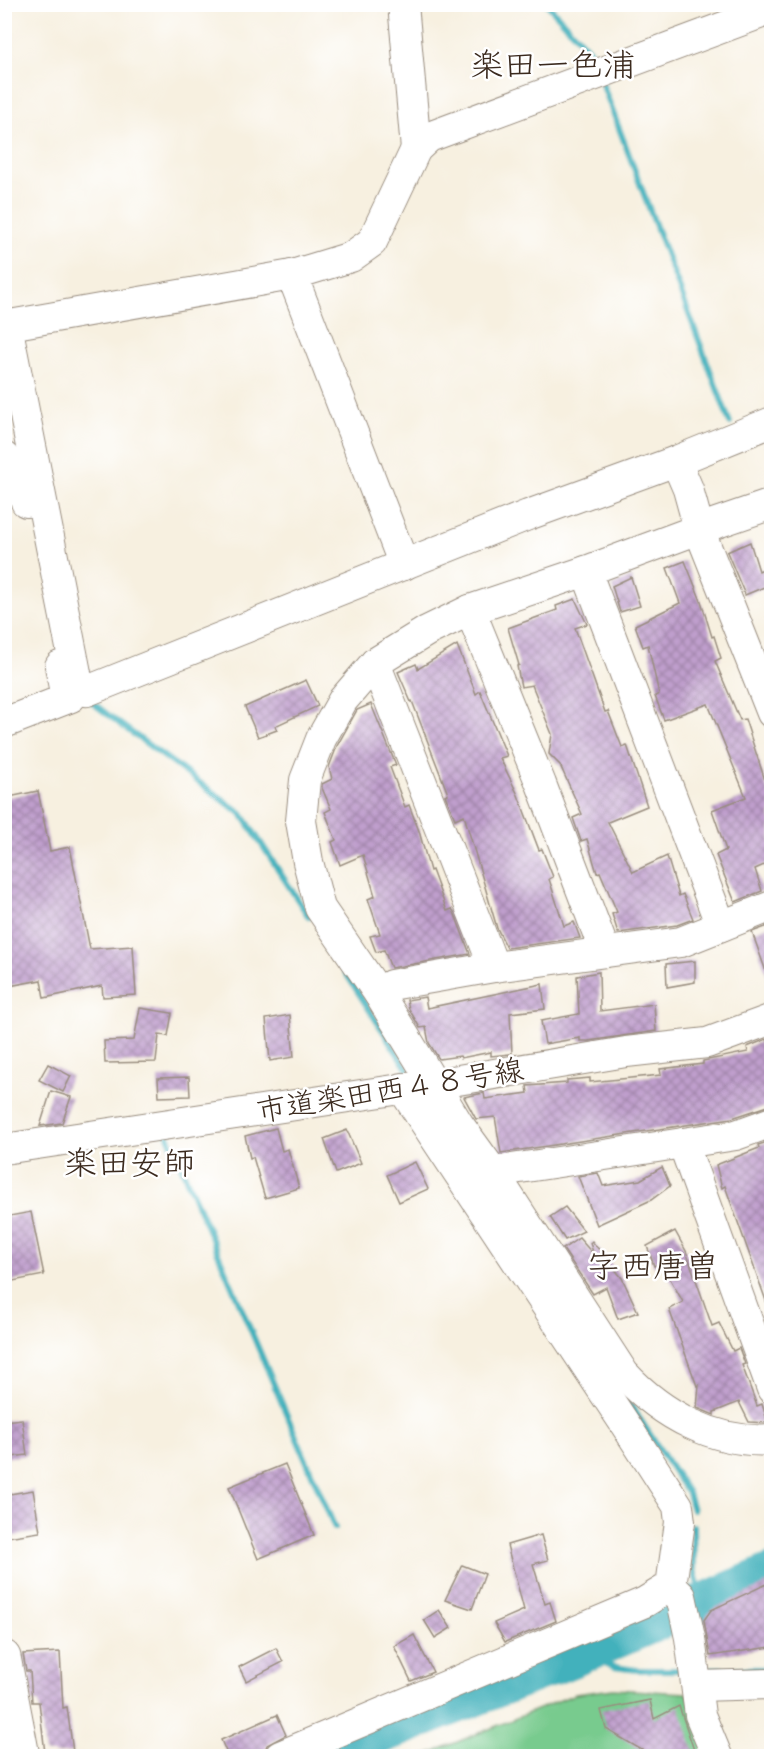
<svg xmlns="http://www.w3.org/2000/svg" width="776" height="1761" viewBox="0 0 776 1761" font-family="Caveat,'Klee One',sans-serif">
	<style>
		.park { fill: #78cb8e; stroke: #5a7a56; stroke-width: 1.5 }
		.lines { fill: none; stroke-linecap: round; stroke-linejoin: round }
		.stream { stroke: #42b1bc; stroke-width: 6 }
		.river { stroke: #42b1bc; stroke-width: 38 }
		.building { fill: url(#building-cross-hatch) }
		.minor-casing { stroke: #998d7f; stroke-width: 32 }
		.major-casing { stroke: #998d7f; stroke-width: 35 }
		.minor { stroke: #fff; stroke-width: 30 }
		.major { stroke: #fff; stroke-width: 33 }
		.labels { text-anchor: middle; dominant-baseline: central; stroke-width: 5; stroke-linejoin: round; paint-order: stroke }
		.street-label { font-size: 30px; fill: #3b2a1e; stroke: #fff }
		.quarter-label { font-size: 33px; fill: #3b2a1e; stroke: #fff }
	</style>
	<defs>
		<pattern id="building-cross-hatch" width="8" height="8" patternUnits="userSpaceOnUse" patternTransform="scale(1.5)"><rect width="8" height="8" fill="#c09fcd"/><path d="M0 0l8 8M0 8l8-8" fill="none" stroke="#9d82a6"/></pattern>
	</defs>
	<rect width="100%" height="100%" fill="#fff"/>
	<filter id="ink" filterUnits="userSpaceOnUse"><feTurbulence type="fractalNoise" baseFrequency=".0167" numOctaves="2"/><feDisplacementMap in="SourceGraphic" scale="12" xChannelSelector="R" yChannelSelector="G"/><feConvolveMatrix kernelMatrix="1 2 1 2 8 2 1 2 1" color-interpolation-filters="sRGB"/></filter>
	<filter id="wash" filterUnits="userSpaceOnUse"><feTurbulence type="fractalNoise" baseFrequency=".008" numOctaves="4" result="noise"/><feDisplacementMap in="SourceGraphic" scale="24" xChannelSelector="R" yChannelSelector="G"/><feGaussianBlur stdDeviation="1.35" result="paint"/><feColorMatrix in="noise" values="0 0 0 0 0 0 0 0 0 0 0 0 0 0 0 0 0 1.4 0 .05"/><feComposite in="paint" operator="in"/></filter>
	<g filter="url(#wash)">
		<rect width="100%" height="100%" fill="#f7f0e0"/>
		<path class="park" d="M613 1689 687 1693 710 1756H423L575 1694Z"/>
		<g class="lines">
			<g class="stream">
				<path d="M547 4 589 50 596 68"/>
				<path d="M602 83 730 423"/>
				<path d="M89 700 120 724 242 814 309 917"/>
				<path d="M331 950 408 1070"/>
				<path d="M166 1131 335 1528"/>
				<path d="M628 1401 688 1493 693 1510"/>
				<path d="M693 1526 694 1570 703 1602"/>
				<path d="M584 1654 614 1667 637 1670H686"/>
				<path d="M702 1669H764"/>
			</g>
			<path class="river" d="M330 1756 584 1654 772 1572"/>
		</g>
		<g id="blocks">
			<g class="building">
				<path d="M750 542 759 571 763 569 769 585 745 595 727 552Z"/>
				<path d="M685 561 701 601 712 637 714 636 721 658 715 661 740 720 745 719 771 799V862L755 869 762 891 735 902 716 855 726 850 712 810 746 797 708 704 664 720 655 696 659 694 648 645 643 647 635 625 680 603 667 568Z"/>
				<path d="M631 577 640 606 620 612 612 586Z"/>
				<path d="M575 599 587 624 575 628 605 712 608 711 622 747 627 745 647 806 608 822 633 872 667 856 679 896 683 894 693 919 677 925 618 933 612 914 617 912 600 872 597 873 587 839 581 841 573 818 582 814 560 765 549 754 552 734 532 685 521 687 517 666 519 665 508 628 557 610 556 606Z"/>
				<path d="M457 645 476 694 480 691 507 756 500 758 518 795 539 850 542 849 553 877 549 879 564 926 574 922 580 938 507 948 497 928 464 815 455 819 445 795 448 794 412 701 411 702 398 672 416 664 418 669Z"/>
				<path d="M306 680 318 706 275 726 277 730 258 737 245 707Z"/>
				<path d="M371 704 396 765 390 767 405 807 409 805 419 831 430 871 432 870 447 911 452 909 454 912 470 954 391 968 384 950 376 952 370 936 380 934 368 899 375 896 363 855 340 865 332 842 336 840 325 812 331 809 322 788V784L332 779 329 767 337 746 357 710Z"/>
				<path d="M38 791 50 851 70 847 90 949 133 946 136 995 103 997 102 986 44 998 41 980 4 987V798Z"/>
				<path d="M771 925V980H769L752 932Z"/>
				<path d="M695 961V982L667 987 666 964Z"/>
				<path d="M599 972 600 1011 654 1004 656 1031 588 1041H580V1038L545 1044 541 1021 579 1014 577 976Z"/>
				<path d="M542 984 545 1009 510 1013 512 1054H510L491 1056V1052L461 1058 460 1056 439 1059 429 1043 426 1027 420 1028 409 1009 407 1000 425 997 427 1008Z"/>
				<path d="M140 1008 172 1013 168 1036 159 1035 156 1062 105 1063 104 1041 134 1040Z"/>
				<path d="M290 1015 294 1057 270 1061 266 1019Z"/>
				<path d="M767 1039 771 1052V1105L732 1118 501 1153 495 1117 476 1119 464 1097 484 1093 485 1099 528 1093 527 1086 567 1083V1080L590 1078V1082L661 1075 660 1069 703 1064V1061L748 1052 747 1047Z"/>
				<path d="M48 1064 71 1076 63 1092 39 1080Z"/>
				<path d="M189 1077 190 1096 159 1097 158 1078Z"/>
				<path d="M51 1091 71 1097 62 1123 40 1126Z"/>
				<path d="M276 1128 282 1151 288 1149 299 1188 265 1198 253 1157 250 1158 245 1136Z"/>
				<path d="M347 1130 361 1163 336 1173 324 1139Z"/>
				<path d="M771 1141V1312H770L725 1186 722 1188 716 1165 759 1148 758 1145Z"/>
				<path d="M415 1162 428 1189 399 1202 387 1175Z"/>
				<path d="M662 1167 670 1186 651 1200 597 1225 578 1176 598 1173 603 1186 640 1180Z"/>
				<path d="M565 1207 584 1231 565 1240 550 1217Z"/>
				<path d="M31 1212 44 1275 8 1282 4 1266V1217Z"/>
				<path d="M675 1231 686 1251 712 1326 719 1323 733 1351 739 1348 745 1364 742 1365 757 1406 762 1404 768 1423 749 1422 739 1402 714 1412V1415L697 1408 699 1385 697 1386 669 1309 683 1302 661 1263 654 1266 647 1246Z"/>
				<path d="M579 1238 594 1255 590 1243 592 1241 622 1278 638 1312 618 1319 606 1287 593 1294 563 1249Z"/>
				<path d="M22 1419 27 1455 4 1458V1421Z"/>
				<path d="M285 1464 314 1535 258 1559 229 1487Z"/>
				<path d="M33 1490 40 1532 8 1537 4 1514V1495Z"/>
				<path d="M541 1535 548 1560 533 1564 545 1604 550 1602 556 1621 505 1642 494 1623 524 1610 507 1545Z"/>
				<path d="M462 1565 485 1574 472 1609 445 1600Z"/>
				<path d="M771 1582V1647L710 1656 704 1620 711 1610Z"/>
				<path d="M439 1610 451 1628 435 1638 424 1620Z"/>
				<path d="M414 1635 433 1672 411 1681 394 1646Z"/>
				<path d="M276 1648 283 1662 246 1681 239 1667Z"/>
				<path d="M60 1652 63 1708 67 1707 73 1752 54 1754V1753H45L39 1702H32L30 1671H26L23 1654Z"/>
				<path d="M650 1700 654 1719 679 1706 696 1756H652L606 1729 601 1710Z"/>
				<path d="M277 1715 286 1735 267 1745 263 1756H228L221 1740Z"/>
			</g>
		</g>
	</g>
	<g filter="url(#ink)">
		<use href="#blocks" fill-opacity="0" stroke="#998d7f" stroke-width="1.5"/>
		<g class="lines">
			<defs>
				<g id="minor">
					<path d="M403 4 416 149"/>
					<path d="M292 275 404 565"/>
					<path d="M7 325 78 683 87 691 528 515 676 461 772 422"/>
					<path d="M4 326 292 275 351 257 372 242 416 149 429 137 772 9"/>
					<path d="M4 457 20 474 26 502"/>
					<path d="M676 461 688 489 699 529 772 713"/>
					<path d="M772 504 699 529 586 571 470 610 427 631 375 663 343 700 321 739 305 780 301 821 308 862 320 908 379 994 459 1125 493 1172 624 1374C662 1415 715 1444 772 1440"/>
					<path d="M586 571 721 926"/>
					<path d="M470 610 541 784 605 952"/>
					<path d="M375 663 494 967"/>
					<path d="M4 723 71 697 64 688 60 666"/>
					<path d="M379 994 391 985 494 967 681 942 772 906"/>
					<path d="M402 1088 623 1421 678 1506 680 1522 671 1586 681 1596 690 1638 700 1715 717 1756"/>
					<path d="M683 1143 772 1389"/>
					<path d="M4 1149 434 1084 626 1052 707 1043 772 1019"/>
					<path d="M493 1172 736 1135 772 1122"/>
					<path d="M697 1686 772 1684"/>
					<path d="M280 1756 645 1602 671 1586"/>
				</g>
				<path id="major" d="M4 1657 23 1756"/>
			</defs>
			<use href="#minor" class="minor-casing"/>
			<use href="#major" class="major-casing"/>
			<use href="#minor" class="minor"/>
			<use href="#major" class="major"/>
		</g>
	</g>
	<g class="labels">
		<g class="street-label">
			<text transform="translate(390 1090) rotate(-9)">市道楽田西４８号線</text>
		</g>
		<g class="quarter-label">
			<text x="553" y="65">楽田一色浦</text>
			<text x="130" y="1163">楽田安師</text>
			<text x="653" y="1266">字西唐曽</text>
		</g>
	</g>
	<rect width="776" height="1761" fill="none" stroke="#fff" stroke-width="24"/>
</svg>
